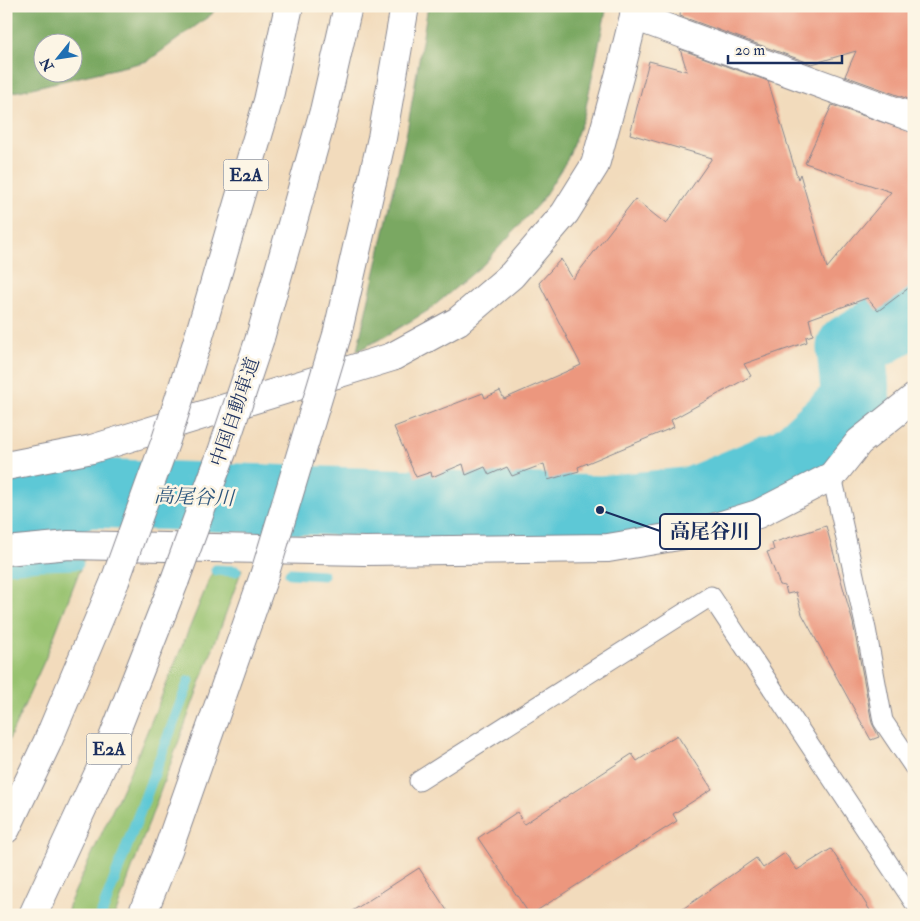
<svg xmlns="http://www.w3.org/2000/svg" width="920" height="921" viewBox="0 0 920 921" font-family="'IM FELL Double Pica','Noto Serif JP',serif">
	<style>
		.green { fill: #98c26f; stroke: #5a7866 }
		.forest { fill: #7aa862; stroke: #4a6c60; fill-rule: evenodd }
		.lines { fill: none; stroke-linecap: round; stroke-linejoin: round }
		.stream { stroke: #5dc8d6; stroke-width: 11 }
		.river { stroke: #5dc8d6; stroke-width: 69 }
		.building { fill: #ec977e }
		.service-casing { stroke: #86858d; stroke-width: 21 }
		.minor-casing { stroke: #86858d; stroke-width: 30 }
		.motorway-casing { stroke: #86858d; stroke-width: 30 }
		.service { stroke: #fff; stroke-width: 19 }
		.minor { stroke: #fff; stroke-width: 28 }
		.motorway { stroke: #fff; stroke-width: 28 }
		.motorway-bridge-casing { stroke: #86858d; stroke-width: 30; stroke-linecap: butt }
		.motorway-bridge { stroke: #fff; stroke-width: 28 }
		.labels { text-anchor: middle; dominant-baseline: central; stroke-width: 5; stroke-linejoin: round; paint-order: stroke }
		.shield { fill: #fcf5e5; stroke: #5e6a86; stroke-width: 1 }
		.shield-label { font-size: 18px; font-weight: bold; fill: #1b2f5e }
		.street-label { font-size: 19px; fill: #1b2f5e; stroke: #fcf5e5 }
		.water-label { font-size: 20px; font-style: italic; fill: #2c557c; stroke: #fcf5e5 }
		.leader { fill: none; stroke: #1b2f5e; stroke-width: 2 }
		.callout-dot { fill: #1b2f5e; stroke: #fcf5e5; stroke-width: 2 }
		.callout { fill: #fcf5e5; stroke: #1b2f5e; stroke-width: 2 }
		.callout-label { font-size: 20px; text-anchor: middle; font-weight: bold; fill: #1b2f5e }
	</style>
	<rect width="100%" height="100%" fill="#fcf5e5"/>
	<filter id="ink" filterUnits="userSpaceOnUse"><feTurbulence type="fractalNoise" baseFrequency=".02" numOctaves="2"/><feDisplacementMap in="SourceGraphic" scale="10" xChannelSelector="R" yChannelSelector="G"/><feConvolveMatrix kernelMatrix="1 2 1 2 8 2 1 2 1" color-interpolation-filters="sRGB"/></filter>
	<filter id="wash" filterUnits="userSpaceOnUse"><feTurbulence type="fractalNoise" baseFrequency=".0096" numOctaves="4" result="noise"/><feDisplacementMap in="SourceGraphic" scale="20" xChannelSelector="R" yChannelSelector="G"/><feGaussianBlur stdDeviation="1.12" result="paint"/><feColorMatrix in="noise" values="0 0 0 0 0 0 0 0 0 0 0 0 0 0 0 0 0 1.4 0 .05"/><feComposite in="paint" operator="in"/></filter>
	<g filter="url(#wash)">
		<rect width="100%" height="100%" fill="#f2dbbc"/>
		<g class="green">
			<path d="M36 558 84 559 46 657 6 746V563Z"/>
			<path d="M214 568 242 569 115 915H67L70 902 135 761Z"/>
		</g>
		<g class="forest">
			<path d="M6 6H216L212 14 148 61 6 94ZM42 42H72V72H42Z"/>
			<path d="M428 6H607L584 116 567 160 541 201 484 264 429 310 386 336 357 351 407 131Z"/>
		</g>
		<g class="lines">
			<g class="stream">
				<path d="M6 568 40 565 78 564"/>
				<path d="M216 570 236 571"/>
				<path d="M290 573 323 575"/>
				<path d="M101 915 189 681"/>
			</g>
			<path class="river" d="M6 516 89 493 600 510 694 501 793 460 856 402 851 348 914 310"/>
		</g>
		<g id="blocks">
			<g class="building">
				<path d="M681 6H914V101L845 76 856 51 812 64 680 16Z"/>
				<path d="M680 49 768 81 798 179 800 174 827 268 891 192 805 163 832 105 914 133V284L878 311 867 298 809 319 813 335 806 337 807 342 744 364 751 376 671 420 674 427 578 467 579 471 548 480 544 464 512 476 507 467 489 475 485 467 466 475 463 464 432 477 431 472 416 477 394 427 483 393 485 398 500 391 504 399 581 365 539 283 561 259 573 279 635 199 666 224 712 158 630 134 649 61 687 71Z"/>
				<path d="M826 526 853 623 872 723 879 737 871 740 802 614 796 592 787 594 785 586 780 585 767 552 774 550 772 543Z"/>
				<path d="M677 735 712 789 673 814 677 821 530 915 478 838 517 812 524 824 632 754 637 761Z"/>
				<path d="M831 849 873 915H674L756 858 763 868 785 853 797 870Z"/>
				<path d="M419 868 450 915H346Z"/>
			</g>
		</g>
	</g>
	<g filter="url(#ink)">
		<use href="#blocks" fill-opacity="0" stroke="#86858d" stroke-width="1"/>
		<g class="lines">
			<defs>
				<g id="service">
					<path d="M832 476 866 629 883 721 914 767"/>
					<path d="M419 781 711 596 914 902"/>
				</g>
				<g id="minor">
					<path d="M634 16 914 118"/>
					<path d="M6 466 92 449 392 357 458 321 512 275 565 213 595 165 620 73 634 16 635 6"/>
					<path d="M6 551 69 545 365 551 608 548 696 533 758 514 832 476 859 442 914 398"/>
				</g>
				<g id="motorway">
					<path d="M337 335 382 138 405 6"/>
					<path d="M260 338 324 111 348 6"/>
					<path d="M197 343 268 101 289 6"/>
					<path d="M6 829 47 743 115 581"/>
					<path d="M33 915 102 766 175 580"/>
					<path d="M142 915 168 850 264 576"/>
				</g>
			</defs>
			<use href="#service" class="service-casing"/>
			<use href="#minor" class="minor-casing"/>
			<use href="#motorway" class="motorway-casing"/>
			<use href="#service" class="service"/>
			<use href="#minor" class="minor"/>
			<use href="#motorway" class="motorway"/>
			<defs>
				<g id="motorway-bridge">
					<path d="M264 576 337 335"/>
					<path d="M175 580 222 452 260 338"/>
					<path d="M115 581 166 440 197 343"/>
				</g>
			</defs>
			<use href="#motorway-bridge" class="motorway-bridge-casing"/>
			<use href="#motorway-bridge" class="motorway-bridge"/>
		</g>
	</g>
	<g class="labels">
		<g class="shield">
			<rect x="223.5" y="159.5" width="45" height="31" rx="4"/>
			<rect x="86.5" y="733.5" width="45" height="31" rx="4"/>
		</g>
		<g class="shield-label">
			<text x="246" y="175">E2A</text>
			<text x="109" y="749">E2A</text>
		</g>
		<g class="street-label">
			<text transform="translate(235 412) rotate(-71)">中国自動車道</text>
		</g>
		<g class="water-label">
			<text transform="translate(194 497) rotate(2)">高尾谷川</text>
		</g>
	</g>
	<path class="leader" d="M600 510L660 531"/>
	<circle class="callout-dot" cx="600" cy="510" r="5"/>
	<rect class="callout" x="660" y="514" width="100" height="35" rx="5"/>
	<g class="callout-label">
		<text x="710" y="538">高尾谷川</text>
	</g>
	<rect width="920" height="921" fill="none" stroke="#fcf5e5" stroke-width="25"/>
	<g transform="translate(58 58) rotate(240)"><circle r="24" fill="#fcf5e5" stroke="#a2a6af"/>
	<path d="M0-4L9 19L0 12L-9 19Z" fill="#1f6fb2"/>
	<text y="-8" font-size="14" font-weight="bold" text-anchor="middle" fill="#1b2f5e">N</text>
	</g>
	<path d="M728 55v8h114v-8" fill="none" stroke="#1b2f5e" stroke-width="2.5"/>
	<text x="735" y="55" font-size="15" fill="#1b2f5e" stroke="#fcf5e5" stroke-width="4" paint-order="stroke">20 m</text>
</svg>
